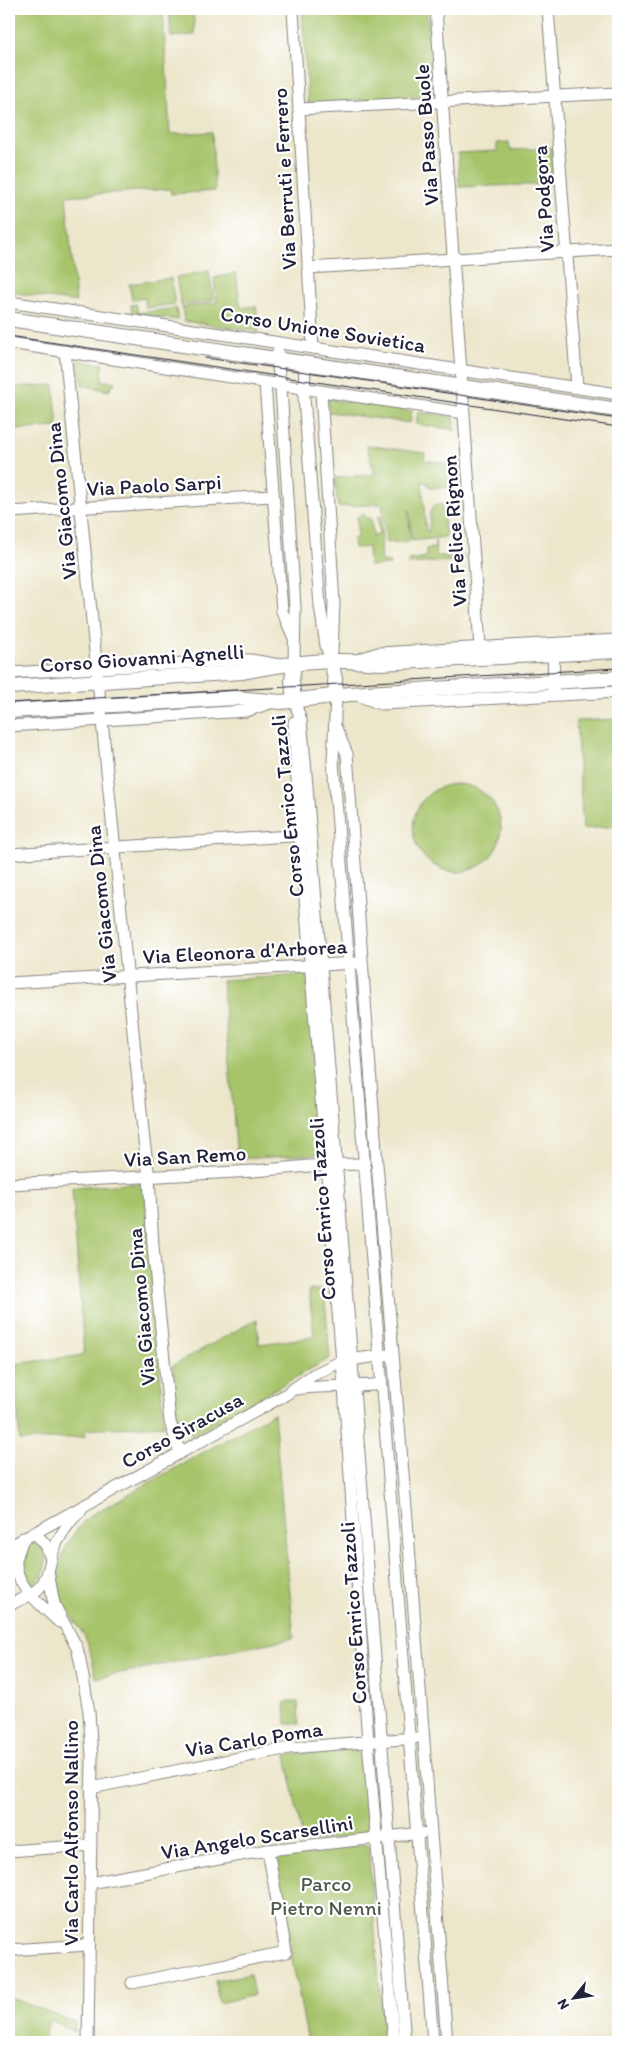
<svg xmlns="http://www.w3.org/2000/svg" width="627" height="2051" viewBox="0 0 627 2051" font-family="Itim,sans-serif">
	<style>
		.green { fill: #a7c46b; stroke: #647353 }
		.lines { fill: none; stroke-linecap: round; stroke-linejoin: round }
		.minor-casing { stroke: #878482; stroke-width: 13 }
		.major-casing { stroke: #878482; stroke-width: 16 }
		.minor { stroke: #fff; stroke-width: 11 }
		.major { stroke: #fff; stroke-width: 14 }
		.tram { stroke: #22223b; stroke-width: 1 }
		.labels { text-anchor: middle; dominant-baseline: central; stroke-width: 4.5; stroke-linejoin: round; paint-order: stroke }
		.street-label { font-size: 21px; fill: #22223b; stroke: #fff }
		.park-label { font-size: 21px; fill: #515b4c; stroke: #fff }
	</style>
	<rect width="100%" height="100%" fill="#fff"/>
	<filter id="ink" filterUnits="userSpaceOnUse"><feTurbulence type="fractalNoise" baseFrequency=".02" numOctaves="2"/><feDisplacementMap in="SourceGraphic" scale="10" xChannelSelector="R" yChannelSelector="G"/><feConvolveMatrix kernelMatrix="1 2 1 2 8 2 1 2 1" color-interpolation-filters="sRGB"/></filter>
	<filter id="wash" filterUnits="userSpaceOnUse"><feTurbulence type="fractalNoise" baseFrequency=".0096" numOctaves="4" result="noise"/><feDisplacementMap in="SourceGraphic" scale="20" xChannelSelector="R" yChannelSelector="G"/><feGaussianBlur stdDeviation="1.12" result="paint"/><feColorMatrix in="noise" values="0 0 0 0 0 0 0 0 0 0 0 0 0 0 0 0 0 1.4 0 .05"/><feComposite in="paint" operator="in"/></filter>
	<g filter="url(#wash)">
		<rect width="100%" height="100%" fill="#ece6ca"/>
		<g class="green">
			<path d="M9 9H163L170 134 212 132 215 191 171 194 170 189 66 196 76 302 9 292Z"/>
			<path d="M169 9H193L195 35 171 37Z"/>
			<path d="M302 9H427L432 95 308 103Z"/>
			<path d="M509 142 510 150 552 148 554 184 459 187 458 153 497 151V143Z"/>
			<path d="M209 271 214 300 181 305 176 277Z"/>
			<path d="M236 273 241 308 256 306 259 332 184 321 182 307 217 302 214 278Z"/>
			<path d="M171 278 175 304 146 308 145 298 132 300 129 284Z"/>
			<path d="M136 304 138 313 176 308 178 320 132 314 131 305Z"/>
			<path d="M78 360 103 364 102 381 115 382 109 391 82 385Z"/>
			<path d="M54 385 58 427 9 430V387Z"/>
			<path d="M328 399 412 411 410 423 329 412Z"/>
			<path d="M418 412 454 417 455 430 416 424Z"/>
			<path d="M366 445 425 453 424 460 458 465 459 487 431 488 428 486V483L422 482 426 531H429L430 512 434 506 442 504 446 537 412 541 409 509 410 541 386 543 382 504 338 507 335 478 375 474Z"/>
			<path d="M364 513 365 518H371L373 536 379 535 378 516H381L382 543 380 544 381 561 389 562 390 565 369 566 368 547 354 548 353 539 357 538V517Z"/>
			<path d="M435 541 436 556H464L463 560 409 564 408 560 426 557V549L435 548Z"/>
			<path d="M618 719V826L583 829 576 721Z"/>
			<circle cx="457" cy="828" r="44"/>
			<path d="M307 975 321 1154 237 1159 222 980Z"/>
			<path d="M141 1183 146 1195 164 1425 85 1430V1437L20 1441 14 1364 84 1355 72 1188Z"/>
			<path d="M324 1289 330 1358 192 1436 177 1421 172 1366 257 1319 259 1344 314 1337 309 1290Z"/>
			<path d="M274 1413 294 1638 96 1678C93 1665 91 1650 85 1637 79 1625 70 1617 64 1605 48 1573 66 1536 91 1515Z"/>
			<path d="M37 1540 47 1558 42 1577 32 1588C19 1575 15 1546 37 1540Z"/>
			<path d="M285 1702H298L299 1724H286Z"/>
			<path d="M363 1748 368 1836 303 1841 286 1755Z"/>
			<path d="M368 1844 384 2042H308L272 1856Z"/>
			<path d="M250 1974 254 1995 219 2003 215 1981Z"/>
			<path d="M9 1997 75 2022V2032L51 2020 41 2042H9Z"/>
		</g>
	</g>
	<g filter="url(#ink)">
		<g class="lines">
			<defs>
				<g id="minor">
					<path d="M293 9 313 348"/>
					<path d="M436 9 480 647"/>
					<path d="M548 9 577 387"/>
					<path d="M299 109 618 93"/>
					<path d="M308 268 618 249"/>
					<path d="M9 302 618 394"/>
					<path d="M9 343 464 413"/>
					<path d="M65 351 144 1141 149 1177 153 1246 170 1422 180 1453"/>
					<path d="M278 352 277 360 281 388 295 607 294 663"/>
					<path d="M305 365 304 397 320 606 326 646 331 660"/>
					<path d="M265 383 282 611 294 638"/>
					<path d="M321 392 334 603 332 652"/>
					<path d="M9 512 272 496"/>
					<path d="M357 660 378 653 618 640"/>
					<path d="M9 673 239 660H251L274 664"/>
					<path d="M553 689 554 647"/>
					<path d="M336 695 333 761 433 2042"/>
					<path d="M357 695 381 704 618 692"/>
					<path d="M294 700 301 720 305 761 405 2042"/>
					<path d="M294 722 300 836 344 1387 368 1742 394 2042"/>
					<path d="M9 726 246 711 273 702"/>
					<path d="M336 728 347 754 377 1164 407 1520 447 2042"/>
					<path d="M9 854 306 835"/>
					<path d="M9 983 356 963"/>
					<path d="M9 1184 254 1171 320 1165 364 1164"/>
					<path d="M296 1389C324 1385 352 1388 380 1384"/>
					<path d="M34 1532 46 1545 51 1559"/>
					<path d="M23 1538C21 1546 17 1553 16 1561 14 1586 43 1606 59 1622"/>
					<path d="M9 1547 285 1395 313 1375 342 1361 386 1355"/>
					<path d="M48 1571 54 1604 77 1648 80 1660 89 1712 92 1757 88 2042"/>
					<path d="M9 1605C19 1600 31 1596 39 1588 49 1578 49 1564 53 1552 59 1535 69 1522 81 1510"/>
					<path d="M91 1788 289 1748 415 1738"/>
					<path d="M9 1851 91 1845"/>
					<path d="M90 1883 268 1850 422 1833"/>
					<path d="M9 1950 89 1945"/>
					<path d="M132 1983 286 1952 268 1850"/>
				</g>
				<g id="major">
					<path d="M9 319 618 410"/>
					<path d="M331 660 335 679 336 695"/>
					<path d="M9 687 243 672C289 662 333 658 380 663L618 651"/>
					<path d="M294 700 292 681 294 663"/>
					<path d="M9 711 236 698 281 702 350 694 618 678"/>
				</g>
			</defs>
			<use href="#minor" class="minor-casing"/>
			<use href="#major" class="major-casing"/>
			<use href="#minor" class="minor"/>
			<use href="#major" class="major"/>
			<g class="tram">
				<path d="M9 336 618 427"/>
				<path d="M205 358 335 376 618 419"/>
				<path d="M9 703 618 668"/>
			</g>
		</g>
	</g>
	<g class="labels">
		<g class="street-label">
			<text transform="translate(426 135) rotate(-94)">Via Passo Buole</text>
			<text transform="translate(284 179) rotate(-93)">Via Berruti e Ferrero</text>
			<text transform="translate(543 199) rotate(-94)">Via Podgora</text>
			<text transform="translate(323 329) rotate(9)">Corso Unione Sovietica</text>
			<text transform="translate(154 485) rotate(-3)">Via Paolo Sarpi</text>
			<text transform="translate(61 501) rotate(-96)">Via Giacomo Dina</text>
			<text transform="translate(454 531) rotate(-94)">Via Felice Rignon</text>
			<text transform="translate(142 658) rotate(-4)">Corso Giovanni Agnelli</text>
			<text transform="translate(287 806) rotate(-96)">Corso Enrico Tazzoli</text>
			<text transform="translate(101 904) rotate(-96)">Via Giacomo Dina</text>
			<text transform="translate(245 951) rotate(-3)">Via Eleonora d'Arborea</text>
			<text transform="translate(185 1156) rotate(-3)">Via San Remo</text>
			<text transform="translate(322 1209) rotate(-94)">Corso Enrico Tazzoli</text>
			<text transform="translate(141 1307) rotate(-95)">Via Giacomo Dina</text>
			<text transform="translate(182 1430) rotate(-29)">Corso Siracusa</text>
			<text transform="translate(353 1613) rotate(-94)">Corso Enrico Tazzoli</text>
			<text transform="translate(254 1739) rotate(-9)">Via Carlo Poma</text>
			<text transform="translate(70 1833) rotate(-90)">Via Carlo Alfonso Nallino</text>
			<text transform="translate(257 1837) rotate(-9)">Via Angelo Scarsellini</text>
		</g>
		<g class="park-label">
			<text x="326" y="1883">Parco<tspan x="326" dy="24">Pietro Nenni</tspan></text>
		</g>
	</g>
	<rect width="627" height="2051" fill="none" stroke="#fff" stroke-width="30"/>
	<g transform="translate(574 1998) rotate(240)" stroke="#ffffff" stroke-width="4" paint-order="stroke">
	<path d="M0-4L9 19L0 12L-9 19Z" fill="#22223b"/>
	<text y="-8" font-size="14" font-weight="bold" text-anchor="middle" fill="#22223b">N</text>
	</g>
</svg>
